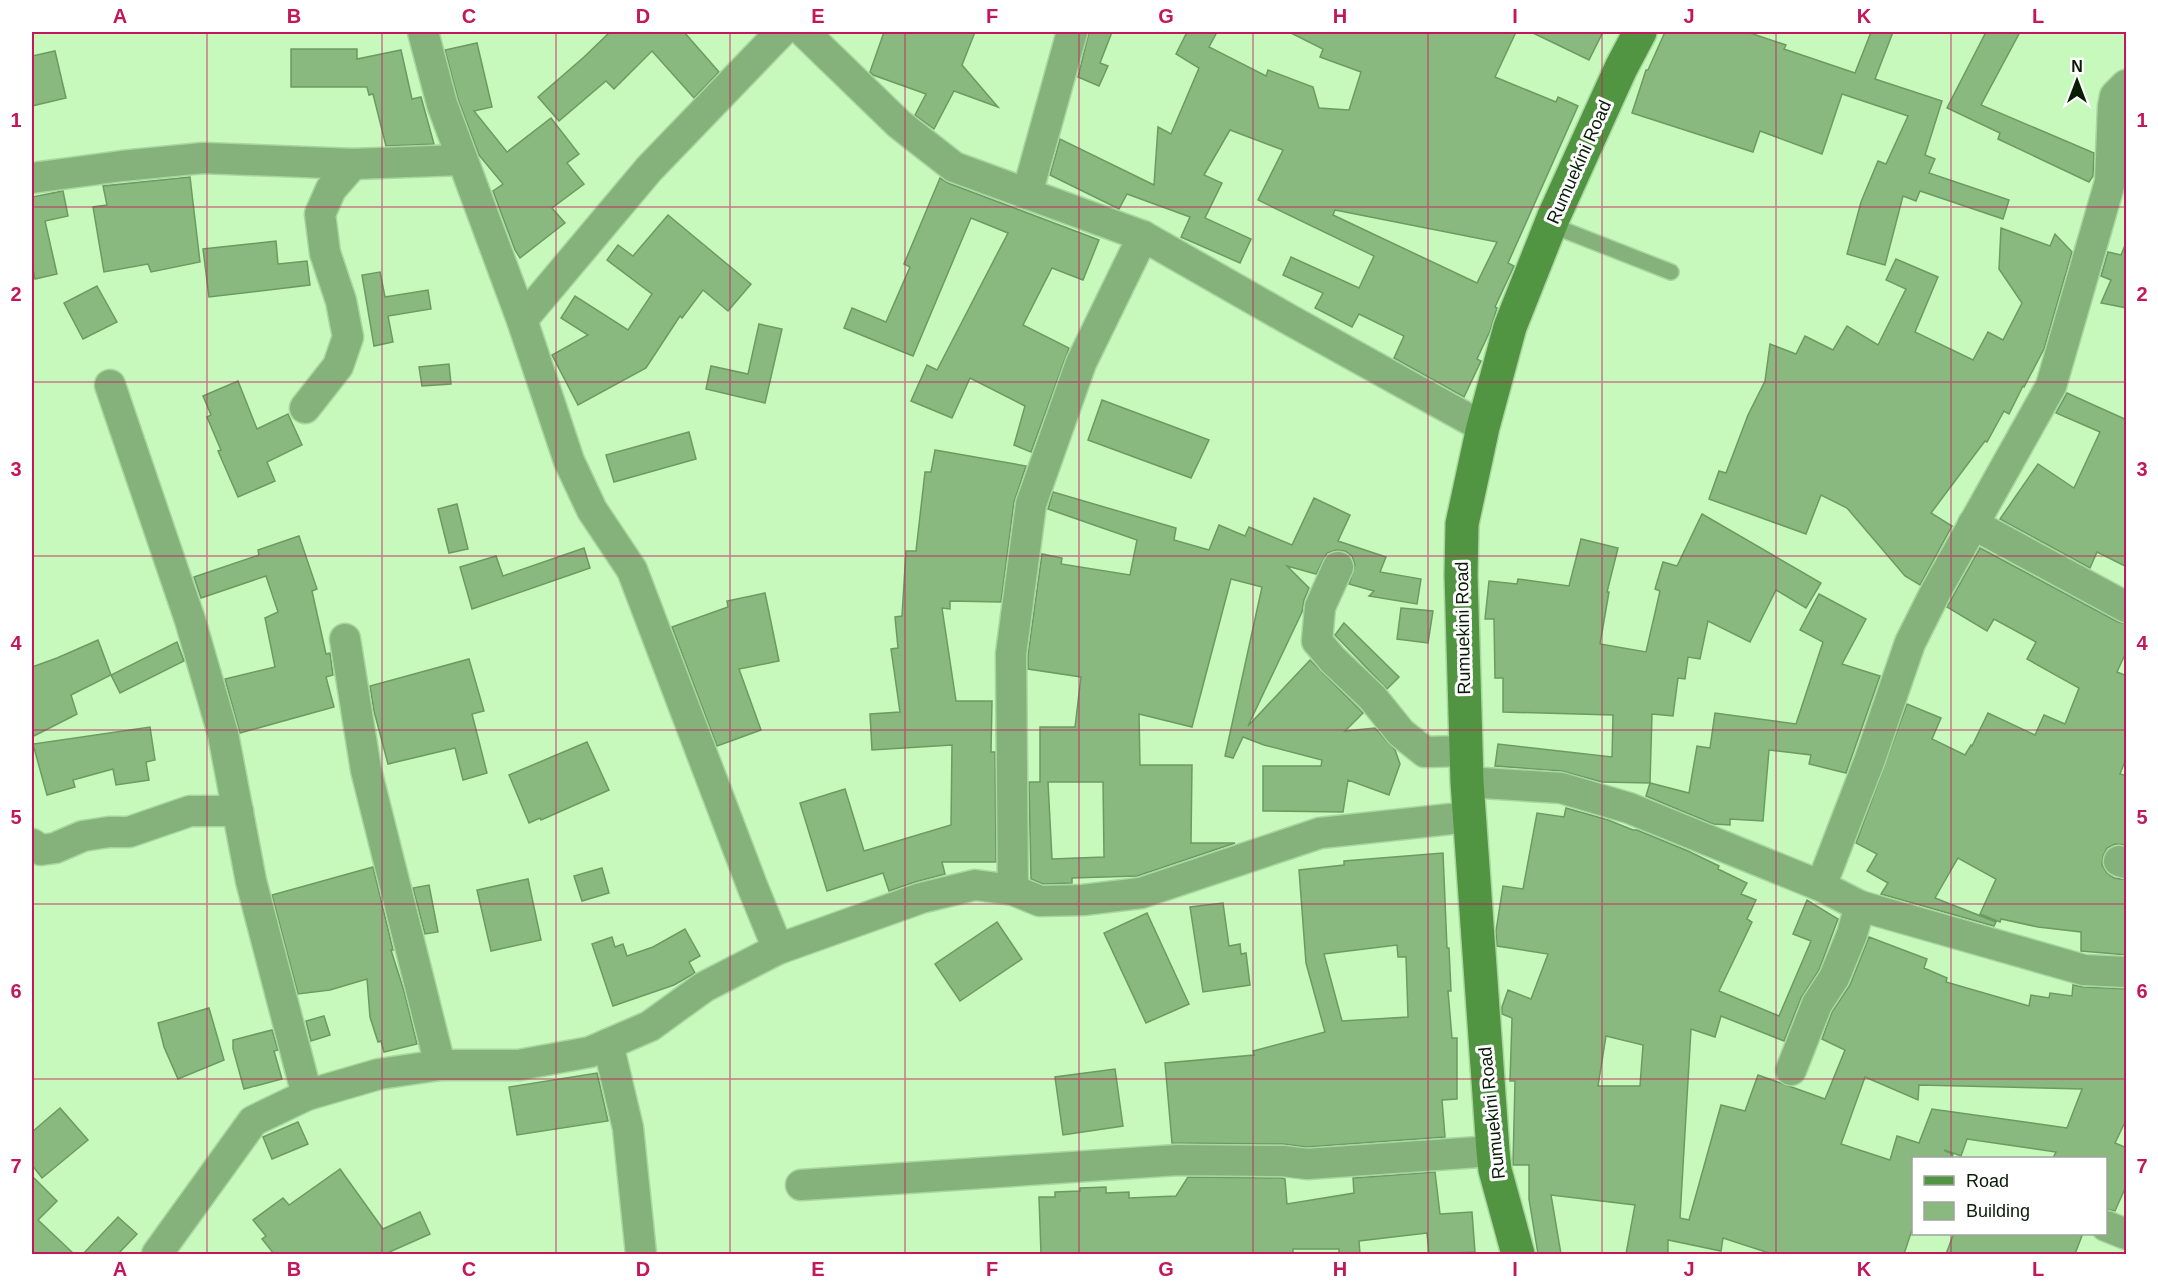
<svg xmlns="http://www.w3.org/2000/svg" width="2158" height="1286" viewBox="0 0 2158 1286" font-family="Arial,sans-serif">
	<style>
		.building { fill: #89b97f; stroke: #6c9b62; stroke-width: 1.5; fill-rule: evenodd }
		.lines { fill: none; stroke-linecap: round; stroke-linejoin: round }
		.lane-casing { stroke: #a8d69e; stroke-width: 18 }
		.street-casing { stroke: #a8d69e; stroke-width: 33 }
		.secondary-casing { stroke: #a8d69e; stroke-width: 36 }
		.lane { stroke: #85b17b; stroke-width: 15 }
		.street { stroke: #85b17b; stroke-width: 30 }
		.secondary { stroke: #519542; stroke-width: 33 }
		.grid { fill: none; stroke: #c2185b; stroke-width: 1.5; stroke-opacity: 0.55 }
		.labels { text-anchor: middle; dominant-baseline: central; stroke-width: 6; stroke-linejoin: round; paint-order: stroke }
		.street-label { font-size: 18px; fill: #091c06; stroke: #fff }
		.neatline { fill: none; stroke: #c2185b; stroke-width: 2 }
		.grid-label { font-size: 20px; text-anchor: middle; font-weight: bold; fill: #c2185b }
	</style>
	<rect width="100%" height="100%" fill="#c6f9bb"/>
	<g class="building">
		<path d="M610 32H684L719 72 694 98 652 51 614 89 606 81 559 121 538 97 584 57Z"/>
		<path d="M884 32H975L962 65 998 107 954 91 934 129 915 115 926 94 873 75 870 72Z"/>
		<path d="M1089 32H1112L1100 63 1108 66 1099 86 1078 77Z"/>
		<path d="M1187 32H1217L1209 47 1266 76 1268 70 1313 87 1319 108 1349 110 1361 72 1320 57 1323 49 1289 32H1516L1495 77 1556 102 1558 97 1578 106 1508 263 1514 266 1495 307 1497 308 1490 331 1477 359 1481 361 1464 397 1394 358 1404 336 1359 314 1352 327 1315 308 1323 293 1283 275 1291 257 1359 288 1374 256 1258 200 1283 150 1230 130 1204 175 1222 183 1205 218 1251 239 1240 263 1181 237 1190 217 1127 194 1119 209 1050 175 1060 139 1154 185 1158 127 1171 134 1199 68 1176 54ZM1335 210 1497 242 1477 283 1333 215Z"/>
		<path d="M1531 32H1603L1589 60Z"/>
		<path d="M1665 32H1747L1786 45 1784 49 1855 73 1871 32H1893L1875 79 1942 101 1925 155 1935 159 1929 173 2009 200 2003 219 1920 191 1916 201 1903 196 1885 265 1847 254 1861 202 1878 161 1886 164 1908 116 1842 94 1822 154 1760 131 1753 152 1632 113 1646 70H1648Z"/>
		<path d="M1986 32H2020L1981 105 2094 153 2093 176 2089 182 1998 139 2000 133 1947 108Z"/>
		<path d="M477 43 492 107 474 111 507 152 551 118 579 154 567 163 584 184 552 208 565 223 520 258 515 250 493 191 503 184 479 155 458 99 445 50Z"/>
		<path d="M291 49H357V59L401 50 412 99 421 97 434 144 386 146 373 94 369 95 367 87H291Z"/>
		<path d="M55 51 66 98 32 106V56Z"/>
		<path d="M190 177 200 262 151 272 148 264 104 272 93 207 107 205 103 186Z"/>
		<path d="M940 178 948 183 1099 240 1083 280 1052 268 1023 325 1069 348 1031 452 1014 445 1025 406 970 378 952 418 911 401 927 365 937 370 1008 233 971 218 913 356 844 328 852 308 886 322 910 267 904 264Z"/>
		<path d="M63 191 68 216 45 221 57 274 35 279 32 264V197Z"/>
		<path d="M668 215 751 284 728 311 703 290 682 318 680 316 646 368 578 405 552 355 588 335 561 318 575 296 628 330 652 294 607 260 618 245 633 256Z"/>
		<path d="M2001 228 2050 246 2055 234 2072 252 2044 349 2024 387 2023 386 2009 414 2004 411 1987 442 1985 441 1931 513 1952 526 1920 585 1905 576 1847 508 1821 495 1806 534 1709 499 1719 471 1726 473 1748 415 1765 381 1770 344 1796 354 1805 336 1833 350 1847 326 1878 345 1906 289 1886 280 1896 259 1938 277 1915 332 1973 360 1988 332 2003 340 2022 303 1999 269Z"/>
		<path d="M276 241 278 264 307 261 310 285 209 297 203 249Z"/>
		<path d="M2126 243 2127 308 2101 303 2111 280 2101 276 2108 252 2121 255Z"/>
		<path d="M380 272 385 297 428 290 431 309 388 316 393 342 374 346 362 275Z"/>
		<path d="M97 286 117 322 83 339 64 303Z"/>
		<path d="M759 324 782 329 765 403 706 389 711 366 748 374Z"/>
		<path d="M449 364 451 384 422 386 419 367Z"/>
		<path d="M238 381 257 429 288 414 302 445 267 462 275 481 238 497 218 451 221 450 207 417 211 415 203 396Z"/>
		<path d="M2067 393 2127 420V567L2097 552 2090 568 2000 519 2038 464 2074 488 2100 432 2056 413Z"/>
		<path d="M1102 400 1209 440 1191 478 1088 440Z"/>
		<path d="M689 432 696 459 614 482 606 455Z"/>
		<path d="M935 450 1026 466 1014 502 1001 602 950 601V609L942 608 956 701H992L991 752H995L996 862H942L945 874 915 882 889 891 883 873 827 891 800 803 845 789 864 851 951 825 952 745 872 750 870 714 900 712 891 649 898 648 895 617 902 616 906 551H916L925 472H931Z"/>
		<path d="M1053 492 1176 528 1174 540 1209 550 1219 525 1245 536 1249 527 1292 545 1314 498 1350 515 1338 541 1386 557 1380 572 1421 579 1417 604 1369 596 1374 591 1349 584 1355 565 1352 556 1345 551 1336 550 1327 553 1316 574 1287 566 1309 588 1304 600 1302 612 1248 726 1310 660 1363 713 1345 731 1375 728 1395 750 1400 764 1389 795 1348 780 1343 812 1263 811V766H1321L1322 760 1264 745 1243 737 1233 758 1225 756 1262 587 1231 579 1192 727 1139 714 1140 765H1192L1191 843H1235L1137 876 1072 878V883L1043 884 1031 879 1029 782H1040V727H1075L1081 677 1028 669V655L1042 554 1062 558 1061 564 1130 575 1137 540 1048 509ZM1048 782H1103L1104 857 1052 859Z"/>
		<path d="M457 504 468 549 449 553 438 509Z"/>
		<path d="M1702 514 1821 583 1806 608 1776 590 1750 642 1708 621 1700 659 1688 657 1685 679 1678 678 1673 716 1652 714 1650 783 1602 782 1562 771 1495 766 1498 744 1612 757 1613 715 1503 712V678H1495L1494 619H1485L1489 581 1517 584 1518 579 1569 586 1581 539 1618 548 1607 592H1609L1600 644 1646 652 1660 591 1655 589 1663 562 1677 566Z"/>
		<path d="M299 536 317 589 312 591 326 654 330 653 333 675 326 677 334 707 240 733 225 679 275 667 265 618 278 612 266 576 201 598 194 577 259 555 258 550Z"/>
		<path d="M584 548 590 568 472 609 460 567 496 556 503 576Z"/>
		<path d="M1980 548 2118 622 2127 624V650L2117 672 2127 676V756L2120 774 2127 776V845L2115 844 2107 848 2103 856 2102 865 2107 873 2114 878 2127 880V955L2081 951V932L2038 927 2001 919 2000 922 1980 914 1996 879 1958 858 1935 898 1996 922 1994 926 1881 894 1888 883 1867 871 1877 854 1856 843 1907 704 1941 718 1932 739 1965 755 1971 745 1972 746 1988 713 2035 735 2044 715 2065 724 2079 688 2027 659 2036 642 1994 619 1987 631 1947 607Z"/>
		<path d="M765 593 779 661 739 669 761 730 717 746 672 627 728 607 727 601Z"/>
		<path d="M1819 594 1866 619 1842 664 1880 676 1846 773 1809 764 1811 755 1769 750 1763 821 1730 819V825L1713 824 1646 796 1650 783 1689 793 1697 746 1710 748 1715 713 1796 724 1823 642 1800 630Z"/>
		<path d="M1401 608 1433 611 1428 643 1397 639Z"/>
		<path d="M1344 623 1399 677 1387 689 1335 635Z"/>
		<path d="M98 640 111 675 71 695 77 714 32 737V667L57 658Z"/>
		<path d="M177 642 184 661 120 693 111 675Z"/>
		<path d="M469 659 484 711 472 714 487 773 463 780 455 748 388 764 374 711 370 686Z"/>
		<path d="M150 727 155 760 146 762 149 780 116 785 113 769 73 780 75 787 47 795 33 744Z"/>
		<path d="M587 742 609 790 541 820 540 818 529 823 509 775Z"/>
		<path d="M1566 808 1608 820 1633 830H1637L1688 851 1719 866 1718 869 1747 883 1741 894 1756 900 1747 919 1752 922 1719 991 1779 1016 1811 941 1793 934 1807 900 1838 919 1819 970 1801 998 1784 1041 1721 1016 1715 1037 1691 1029 1680 1218 1689 1220 1721 1105 1745 1111 1758 1075 1825 1099 1845 1050 1822 1039 1832 1012 1850 985 1869 937 1927 959 1924 968 1947 978 1946 982 2029 1006 2031 995 2049 998 2050 993 2072 996 2073 985 2083 987 2127 989V1118L2115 1143 2127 1148V1184L2115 1211 2106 1209V1158H2053L2056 1152 1967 1139 1961 1156 1945 1150V1151L1953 1154 1952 1158H1914V1224L1904 1254H1772L1723 1238 1721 1251 1668 1240V1254H1626L1635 1205 1551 1195 1561 1254H1538L1529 1199V1165H1513L1515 1081H1510L1512 1018 1502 1014V1007L1508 990 1531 999 1548 954 1497 946 1496 931 1503 886 1523 889 1537 813 1564 817ZM1606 1036 1643 1045 1640 1086H1598ZM1865 1077 1918 1100 1919 1085 2082 1089 2067 1128 1932 1109 1919 1143 1897 1136 1890 1160 1841 1144Z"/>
		<path d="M1443 853 1447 948H1449L1451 991H1448L1452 1038H1457V1099L1442 1100 1445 1137 1307 1147 1283 1144 1172 1143 1165 1063 1254 1055 1253 1051 1325 1032 1306 963 1299 870 1344 865V861ZM1397 945 1398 957H1406L1408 1017 1342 1021 1324 954Z"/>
		<path d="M373 867 393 950H391L404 991 417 1044 384 1052 381 1041 378 1042 370 1017 367 979 330 990 298 994 272 895Z"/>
		<path d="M602 868 609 893 582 901 574 876Z"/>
		<path d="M528 879 541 940 491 951 477 890Z"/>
		<path d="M429 885 438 932 425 934 413 888Z"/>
		<path d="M1223 903 1229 946 1240 944 1241 954 1246 953 1250 985 1203 992 1190 907Z"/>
		<path d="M1147 913 1189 1004 1146 1023 1104 933Z"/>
		<path d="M997 922 1022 959 960 1001 935 964Z"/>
		<path d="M685 929 700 956 689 962 695 973 674 985 613 1006 592 944 612 937 615 947 623 944 627 956 653 947Z"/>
		<path d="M209 1008 224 1060 178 1079 164 1047 158 1023Z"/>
		<path d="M324 1016 330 1035 311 1041 306 1021Z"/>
		<path d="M272 1030 278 1050 274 1051 282 1079 244 1089 233 1049V1040Z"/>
		<path d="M1115 1069 1123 1126 1063 1135 1055 1077Z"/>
		<path d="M597 1073 608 1121 517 1135 509 1087Z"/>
		<path d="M60 1108 88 1140 42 1178 32 1165V1132Z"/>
		<path d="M298 1122 308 1144 272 1159 263 1137Z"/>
		<path d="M340 1169 383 1229 420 1212 430 1234 385 1254H274L262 1239 266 1236 253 1220 283 1198 289 1205Z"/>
		<path d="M1435 1172 1440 1214 1472 1212 1475 1252 1429 1254 1427 1233 1359 1241 1360 1254H1339V1249H1293V1254H1041L1039 1197H1055V1192L1080 1191V1188L1106 1187V1193L1129 1192V1198L1176 1196 1188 1177 1282 1178 1285 1179 1287 1204 1354 1193 1353 1178Z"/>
		<path d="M32 1176 57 1201 38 1220 74 1254H32Z"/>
		<path d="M118 1217 137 1234 118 1254H83Z"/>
		<path d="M1954 1233H2083L2075 1254H1946Z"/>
	</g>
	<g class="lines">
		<defs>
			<path id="lane" d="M1551 225 1671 272"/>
			<g id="street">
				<path d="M423 32 442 104 522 320 569 461 592 510 632 570 753 888 778 949"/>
				<path d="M804 32 899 124 954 167 1143 236 1290 320 1483 427"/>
				<path d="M32 178 122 166 203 158 353 164 461 160"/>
				<path d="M1027 194 1072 32"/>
				<path d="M522 320 649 169 781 32"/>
				<path d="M110 385 190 620 223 734 251 881 307 1095"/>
				<path d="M305 408 338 366 348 337 341 301 325 253 320 214 331 189 353 164"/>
				<path d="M1973 524 2126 607"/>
				<path d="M1338 567 1320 607 1317 641 1332 659 1372 697 1401 733 1425 752 1466 751"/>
				<path d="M345 639 366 770 440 1065"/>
				<path d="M1467 782 1561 788 1629 808 1821 886 1860 906 2084 970 2126 972"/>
				<path d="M32 844 41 850 55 848 83 836 109 832H129L190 811H238"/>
				<path d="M2119 861 2126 863"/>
				<path d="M1821 886 1870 759 1910 643 1936 591 2051 386 2110 182 2113 107 2115 96 2126 85"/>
				<path d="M1013 890 1011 654 1031 504 1081 363 1143 236"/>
				<path d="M608 1044 628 1128 641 1254"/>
				<path d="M1791 1070 1817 1004 1834 978 1852 934 1860 906"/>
				<path d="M801 1185 1178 1160 1283 1161 1307 1164 1493 1151"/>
				<path d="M2106 1226 2126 1234"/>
				<path d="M157 1254 253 1121 307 1095 379 1074 440 1065H519L590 1052 650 1026 704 987 778 949 921 898 975 885 1013 890 1040 901 1083 900 1141 893 1320 833 1469 817"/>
			</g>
			<path id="secondary" d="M1518 1254 1495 1170 1493 1151 1467 782 1461 575 1462 524 1483 427 1510 327 1554 216 1621 68 1640 32"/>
		</defs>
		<use href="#lane" class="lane-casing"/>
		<use href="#street" class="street-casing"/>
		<use href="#secondary" class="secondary-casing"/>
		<use href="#lane" class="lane"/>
		<use href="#street" class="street"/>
		<use href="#secondary" class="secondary"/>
	</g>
	<path class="grid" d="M207 32V1254M382 32V1254M556 32V1254M730 32V1254M905 32V1254M1079 32V1254M1253 32V1254M1428 32V1254M1602 32V1254M1776 32V1254M1951 32V1158M32 207H2126M32 382H2126M32 556H2126M32 730H2126M32 904H2126M32 1079H2126M1951 1234V1254"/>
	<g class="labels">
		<g class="street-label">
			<text transform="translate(1579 162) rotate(-66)">Rumuekini Road</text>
			<text transform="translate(1463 628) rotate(-91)">Rumuekini Road</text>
			<text transform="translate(1492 1113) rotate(-96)">Rumuekini Road</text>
		</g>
	</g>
	<rect width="2158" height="1286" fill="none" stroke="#ffffff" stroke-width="66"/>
	<rect x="1912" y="1157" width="195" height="78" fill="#ffffff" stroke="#9da49b" stroke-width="1.5"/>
	<rect x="1924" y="1176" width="30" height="9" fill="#519542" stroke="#9da49b" stroke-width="1.5"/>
	<text x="1966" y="1187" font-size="18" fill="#091c06">Road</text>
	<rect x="1924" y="1202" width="30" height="18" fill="#89b97f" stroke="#9da49b" stroke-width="1.5"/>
	<text x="1966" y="1217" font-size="18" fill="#091c06">Building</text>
	<g transform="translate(2077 81)" stroke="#ffffff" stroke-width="4.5" paint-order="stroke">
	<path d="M0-4.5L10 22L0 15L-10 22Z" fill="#091c06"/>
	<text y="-9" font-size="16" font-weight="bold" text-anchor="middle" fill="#091c06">N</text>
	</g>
	<rect x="33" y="33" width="2092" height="1220" class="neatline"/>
	<g class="grid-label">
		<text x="120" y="23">A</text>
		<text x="294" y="23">B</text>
		<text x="469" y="23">C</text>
		<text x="643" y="23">D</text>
		<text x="818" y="23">E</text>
		<text x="992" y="23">F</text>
		<text x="1166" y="23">G</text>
		<text x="1340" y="23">H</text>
		<text x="1515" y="23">I</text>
		<text x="1689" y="23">J</text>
		<text x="1864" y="23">K</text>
		<text x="2038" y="23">L</text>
		<text x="16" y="127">1</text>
		<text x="2142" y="127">1</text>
		<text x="16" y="301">2</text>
		<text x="2142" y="301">2</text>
		<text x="16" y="476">3</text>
		<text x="2142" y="476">3</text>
		<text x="16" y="650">4</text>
		<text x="2142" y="650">4</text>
		<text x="16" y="824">5</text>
		<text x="2142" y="824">5</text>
		<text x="16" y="998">6</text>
		<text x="2142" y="998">6</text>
		<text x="16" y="1173">7</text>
		<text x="2142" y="1173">7</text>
		<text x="120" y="1276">A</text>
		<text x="294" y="1276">B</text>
		<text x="469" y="1276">C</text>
		<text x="643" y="1276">D</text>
		<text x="818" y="1276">E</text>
		<text x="992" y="1276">F</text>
		<text x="1166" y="1276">G</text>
		<text x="1340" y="1276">H</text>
		<text x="1515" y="1276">I</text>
		<text x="1689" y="1276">J</text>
		<text x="1864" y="1276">K</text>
		<text x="2038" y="1276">L</text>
	</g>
</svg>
